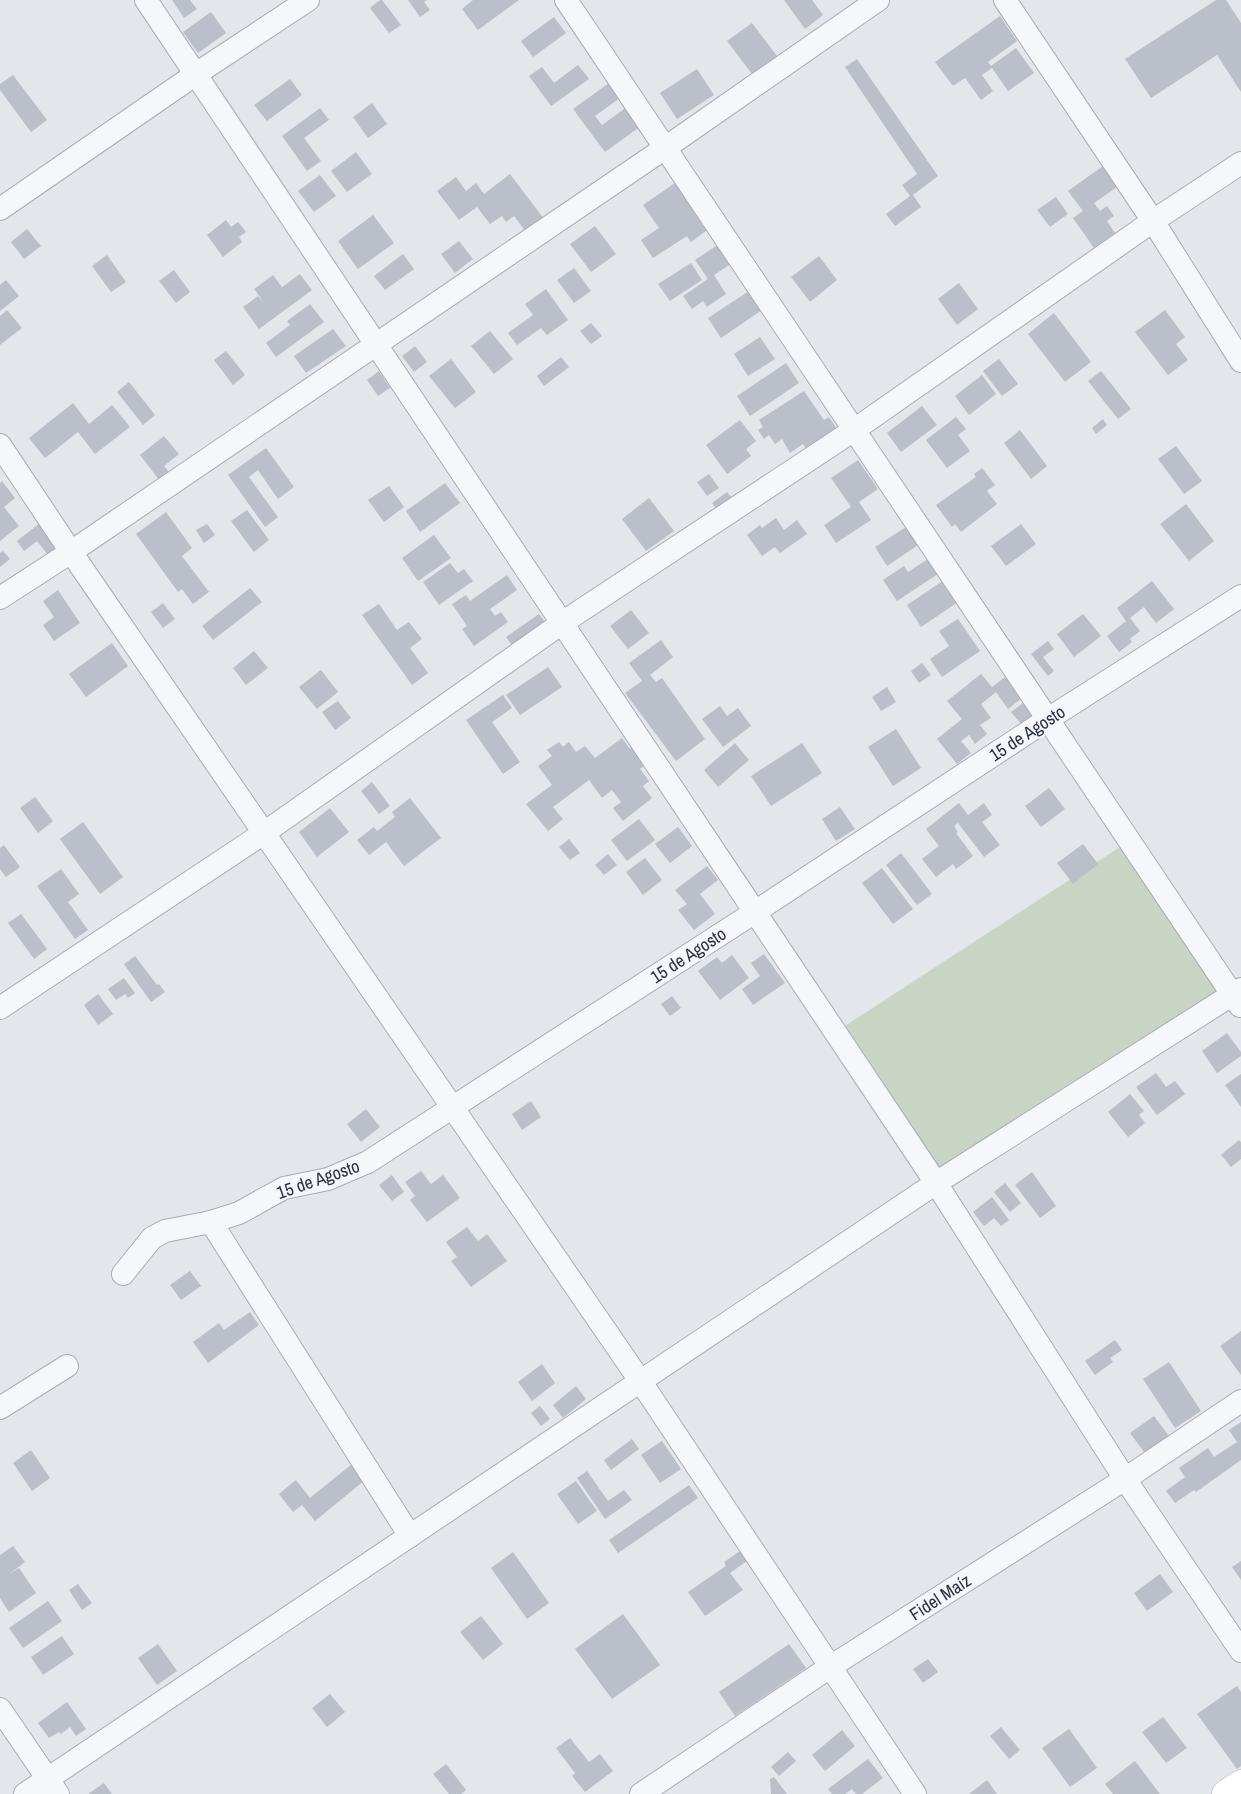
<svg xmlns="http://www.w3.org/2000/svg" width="1241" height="1794" viewBox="0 0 1241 1794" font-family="'Archivo Narrow',sans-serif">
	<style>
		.green { fill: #c8d5c5 }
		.building { fill: #bbbfc9 }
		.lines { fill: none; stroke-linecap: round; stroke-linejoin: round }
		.street-casing { stroke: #a8acb6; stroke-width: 24 }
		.secondary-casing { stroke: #a8acb6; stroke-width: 29 }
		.street { stroke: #f6f7fa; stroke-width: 22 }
		.secondary { stroke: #fff; stroke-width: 28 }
		.labels { text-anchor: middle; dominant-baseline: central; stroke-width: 4.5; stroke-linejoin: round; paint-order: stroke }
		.street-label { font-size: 18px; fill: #2b3244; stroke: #f3f5f9 }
	</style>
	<rect width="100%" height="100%" fill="#e3e6eb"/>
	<path class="green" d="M1123 845 1223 996 940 1174 845 1026Z"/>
	<g class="building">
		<path d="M172 0H190L197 9 184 18Z"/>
		<path d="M380 0H382L401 25 389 33 370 8Z"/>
		<path d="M408 0H427L424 2 430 10 420 17Z"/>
		<path d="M473 0H519L478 30 462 9Z"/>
		<path d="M784 0H812L823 15 805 29Z"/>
		<path d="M1216 0H1226L1241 23V92L1217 55 1151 98 1125 59Z"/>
		<path d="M211 12 226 33 198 53 183 32Z"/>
		<path d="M1000 16 1017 41 988 62 991 66 1016 48 1034 73 1008 91 992 68 982 75 993 91 981 100 965 78 953 86 935 62Z"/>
		<path d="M554 17 566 33 533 57 521 41Z"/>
		<path d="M752 23 777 56 752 74 727 41Z"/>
		<path d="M857 59 938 176 913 195 921 207 895 226 886 214 910 196 902 185 917 174 845 67Z"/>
		<path d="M578 65 589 79 551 106 529 76 542 67 554 83Z"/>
		<path d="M697 69 714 95 677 119 660 93Z"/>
		<path d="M13 75 47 120 31 132 0 90V84Z"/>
		<path d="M290 79 302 95 267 121 254 105Z"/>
		<path d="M609 83 620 98 595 116 602 125 627 107 641 126 605 152 573 109Z"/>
		<path d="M372 103 387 124 368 138 353 117Z"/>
		<path d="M320 108 329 120 304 138 321 161 307 171 282 136Z"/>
		<path d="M356 152 372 174 347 192 331 171Z"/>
		<path d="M1103 166 1117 187 1094 203 1100 211 1107 206 1114 216 1107 221 1115 233 1094 248 1073 218 1083 211 1068 191Z"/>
		<path d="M510 174 544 219 526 232 514 216 506 222 502 216 490 224 477 207 459 220 437 191 456 177 466 191 476 183 484 194Z"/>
		<path d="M320 175 336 196 314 212 298 191Z"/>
		<path d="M675 183 706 231 691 242 687 236 653 258 641 240 659 228 643 205Z"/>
		<path d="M1056 197 1068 214 1050 227 1037 210Z"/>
		<path d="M373 215 394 243 358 269 338 241Z"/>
		<path d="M226 220 231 227 238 222 246 232 239 237 242 242 223 257 207 235Z"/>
		<path d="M595 226 616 254 591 272 570 244Z"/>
		<path d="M27 229 41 246 24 259 11 242Z"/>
		<path d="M459 241 473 259 455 273 441 254Z"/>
		<path d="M722 242 735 261 714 275 726 294 707 307 703 301 692 309 683 296 708 279 695 260Z"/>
		<path d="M403 254 414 269 385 290 374 276Z"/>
		<path d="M107 255 126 282 111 292 92 266Z"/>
		<path d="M819 256 837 280 810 302 791 277Z"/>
		<path d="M691 263 702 280 670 301 658 284Z"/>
		<path d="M574 268 591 291 574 303 557 280Z"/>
		<path d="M174 270 190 292 176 303 159 281Z"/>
		<path d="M300 274 312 290 259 329 243 307 258 296 263 301 254 289 273 275 282 287Z"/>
		<path d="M6 280 19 296 0 311V285Z"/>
		<path d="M959 283 978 309 957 325 938 299Z"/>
		<path d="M546 289 568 320 547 335 541 328 517 345 508 333 533 315 525 304Z"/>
		<path d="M749 291 762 310 721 338 708 318Z"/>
		<path d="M310 304 324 322 276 357 266 343 290 325 287 321Z"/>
		<path d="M7 310 22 328 0 345V316Z"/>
		<path d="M1165 310 1185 337 1176 344 1188 360 1168 375 1135 332Z"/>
		<path d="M1054 313 1091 362 1065 382 1028 334Z"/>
		<path d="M591 323 602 336 591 344 580 331Z"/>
		<path d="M333 329 346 346 306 373 294 356Z"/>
		<path d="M490 331 513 359 494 374 471 346Z"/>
		<path d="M760 337 775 359 748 376 734 354Z"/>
		<path d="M415 346 427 362 414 372 402 356Z"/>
		<path d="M226 351 245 375 233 385 214 360Z"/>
		<path d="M561 357 569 367 544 386 537 376Z"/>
		<path d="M451 359 476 392 455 408 429 376Z"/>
		<path d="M999 359 1018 384 1002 396 983 371Z"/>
		<path d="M786 363 799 383 750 416 737 396Z"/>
		<path d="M379 371 390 388 378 396 367 380Z"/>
		<path d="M1101 371 1131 409 1118 419 1088 381Z"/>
		<path d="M982 375 996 394 969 415 955 396Z"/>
		<path d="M129 382 155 415 143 425 117 392Z"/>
		<path d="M804 391 824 420 829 417 837 429 811 457 803 444 790 453 782 439 775 444 769 435 764 439 758 430 763 427 759 420Z"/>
		<path d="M73 403 89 424 112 405 130 427 95 454 78 432 45 458 29 438Z"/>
		<path d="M922 406 937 425 901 452 887 433Z"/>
		<path d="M956 417 966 429 958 435 970 451 947 468 926 440Z"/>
		<path d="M1103 419 1107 425 1096 434 1092 428Z"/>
		<path d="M740 420 756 441 746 449 751 456 727 474 706 445Z"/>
		<path d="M1020 430 1047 466 1031 479 1004 443Z"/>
		<path d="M164 436 179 454 164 466 170 473 160 481 140 455Z"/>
		<path d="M1176 446 1202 481 1184 494 1158 459Z"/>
		<path d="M266 448 294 487 278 499 258 470 249 477 278 517 265 527 228 475Z"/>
		<path d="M858 460 878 489 859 502 871 520 836 543 824 525 851 507 831 478Z"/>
		<path d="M982 468 995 485 987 491 997 504 961 532 955 524 952 527 936 505 976 477 974 474Z"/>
		<path d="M709 474 719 488 707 496 697 482Z"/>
		<path d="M2 481 15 498 4 507 19 526 0 541V483Z"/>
		<path d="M445 483 460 503 420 532 406 511Z"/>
		<path d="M389 486 404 507 384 522 368 500Z"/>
		<path d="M727 492 733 499 718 511 712 503Z"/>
		<path d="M649 498 674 531 646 551 622 519Z"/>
		<path d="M1186 504 1214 541 1189 561 1160 524Z"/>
		<path d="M247 510 269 540 254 552 231 521Z"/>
		<path d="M166 512 192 548 182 556 209 592 193 604 182 589 178 592 136 534Z"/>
		<path d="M776 518 784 530 797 520 807 534 780 553 775 547 762 556 747 535 760 525 762 528Z"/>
		<path d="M40 523 59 547 48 555 37 541 24 551 17 541Z"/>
		<path d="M207 524 215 535 204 543 196 530Z"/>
		<path d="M1021 524 1036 544 1006 566 991 546Z"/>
		<path d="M906 527 918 545 887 566 875 547Z"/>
		<path d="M434 535 451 558 418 581 402 558Z"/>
		<path d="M3 551 10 559 0 567V553Z"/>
		<path d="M931 557 941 572 897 601 883 580 904 566 908 572Z"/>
		<path d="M450 563 458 573 464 569 473 581 439 605 423 582Z"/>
		<path d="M507 575 517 590 490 609 495 616 501 612 508 622 474 646 462 629 467 626 452 604 466 595 470 601Z"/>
		<path d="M950 576 964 598 921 627 907 605Z"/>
		<path d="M1152 581 1174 609 1156 623 1144 607 1130 618 1140 631 1130 639 1132 642 1119 652 1107 636 1126 621 1117 608Z"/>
		<path d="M250 588 262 602 213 640 202 626Z"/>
		<path d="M58 590 80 623 54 641 43 625 54 617 43 601Z"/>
		<path d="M163 603 175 619 163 628 151 612Z"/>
		<path d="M379 604 397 630 409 622 422 639 410 648 428 673 412 685 362 615Z"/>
		<path d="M631 610 649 633 628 649 610 626Z"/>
		<path d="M539 614 547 625 514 648 506 637Z"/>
		<path d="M1083 614 1101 636 1074 657 1057 634Z"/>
		<path d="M958 619 980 651 942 677 930 659 949 646 939 631Z"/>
		<path d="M661 640 673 657 650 675 656 682 662 678 705 739 676 761 625 693 642 681 629 663Z"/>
		<path d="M1048 641 1054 649 1043 657 1054 671 1048 676 1031 654Z"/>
		<path d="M112 643 128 666 86 697 69 674Z"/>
		<path d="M254 651 268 668 246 685 233 668Z"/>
		<path d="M922 663 931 675 919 683 911 671Z"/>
		<path d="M548 667 562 687 520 715 506 695Z"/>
		<path d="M321 670 338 692 317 709 299 687Z"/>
		<path d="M981 674 992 687 1005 677 1022 698 1008 709 996 692 981 704 991 718 980 725 987 734 975 744 969 735 961 741 971 753 957 764 937 739 962 719 947 701Z"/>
		<path d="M887 687 896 702 881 711 872 697Z"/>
		<path d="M503 695 512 708 492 722 520 762 503 774 466 720Z"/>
		<path d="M338 701 351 718 335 730 322 712Z"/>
		<path d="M1023 703 1034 717 1023 726 1011 712Z"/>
		<path d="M720 706 727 716 738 708 751 726 723 747 702 719Z"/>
		<path d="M896 729 921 768 893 786 868 747Z"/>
		<path d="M622 738 630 749 633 746 647 764 640 769 649 781 643 786 652 798 623 821 613 808 621 802 612 790 602 798 589 780 553 807 563 819 548 831 526 804 552 785 538 766 552 756 547 750 559 742 563 747 569 742 576 752 585 746 595 758Z"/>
		<path d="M735 743 749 760 718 787 704 770Z"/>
		<path d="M802 743 822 773 771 806 751 776Z"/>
		<path d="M372 782 390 806 379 814 361 791Z"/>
		<path d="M1049 788 1065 809 1041 827 1025 806Z"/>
		<path d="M35 797 53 821 38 833 20 808Z"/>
		<path d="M410 798 441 838 404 866 386 842 369 855 357 840 374 827 377 831 395 817 392 812Z"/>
		<path d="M959 803 968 815 984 803 992 815 982 822 1000 845 984 857 958 823 954 826 958 832 956 833 973 856 956 869 953 864 936 877 922 859 939 846 926 829Z"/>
		<path d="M840 807 855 829 836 841 822 819Z"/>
		<path d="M330 808 349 832 317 857 299 832Z"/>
		<path d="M639 819 655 840 627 861 611 840Z"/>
		<path d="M83 822 123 877 100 894 60 839Z"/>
		<path d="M678 827 692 846 670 863 655 844Z"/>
		<path d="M569 839 580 853 570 860 559 847Z"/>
		<path d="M1083 844 1098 864 1073 884 1057 863Z"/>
		<path d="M4 845 20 867 6 877 0 869V848Z"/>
		<path d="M901 853 932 894 917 905 886 865Z"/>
		<path d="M608 854 617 865 604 875 595 865Z"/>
		<path d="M645 858 662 880 643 895 626 872Z"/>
		<path d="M707 866 718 880 700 894 715 914 694 930 678 910 687 904 675 890Z"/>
		<path d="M882 868 913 909 893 924 862 883Z"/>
		<path d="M61 869 79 894 68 902 88 930 75 939 37 886Z"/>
		<path d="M21 914 47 949 34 959 8 923Z"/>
		<path d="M764 954 785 983 753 1005 742 989 760 976 751 963Z"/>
		<path d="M732 955 749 978 720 1000 698 971 717 957 722 963Z"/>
		<path d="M135 956 157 985 159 984 165 992 151 1002 124 964Z"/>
		<path d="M124 978 135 993 128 998 125 994 116 1000 108 989Z"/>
		<path d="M98 994 113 1014 98 1025 84 1005Z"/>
		<path d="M672 996 681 1008 670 1016 661 1004Z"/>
		<path d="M1227 1033 1241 1052V1056L1217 1073 1202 1051Z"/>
		<path d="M1156 1073 1166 1087 1175 1081 1185 1094 1157 1115 1136 1087Z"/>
		<path d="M1241 1074V1107L1225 1085Z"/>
		<path d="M1130 1094 1144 1111 1139 1115 1145 1123 1128 1137 1108 1112Z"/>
		<path d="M531 1101 541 1117 522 1130 512 1114Z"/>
		<path d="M366 1109 380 1127 361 1142 347 1124Z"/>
		<path d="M1239 1140 1241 1142V1159L1231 1167 1221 1155Z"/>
		<path d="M421 1171 431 1184 443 1175 460 1198 427 1222 410 1200 415 1196 405 1182Z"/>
		<path d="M1032 1172 1056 1206 1040 1218 1015 1185Z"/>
		<path d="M392 1175 404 1192 392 1201 379 1185Z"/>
		<path d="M1005 1183 1021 1203 1010 1212 994 1192Z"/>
		<path d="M992 1197 1009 1220 1001 1226 994 1218 984 1226 973 1212Z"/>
		<path d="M467 1227 478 1241 487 1234 507 1261 471 1287 451 1261 457 1257 446 1242Z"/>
		<path d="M190 1271 201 1286 181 1300 170 1285Z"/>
		<path d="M250 1312 259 1325 208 1363 193 1342 219 1323 224 1330Z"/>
		<path d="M1241 1331V1375L1220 1346Z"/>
		<path d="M1115 1340 1122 1350 1110 1358 1113 1362 1095 1375 1085 1361Z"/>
		<path d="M1169 1362 1201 1411 1175 1428 1143 1379Z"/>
		<path d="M542 1364 555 1383 532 1401 518 1382Z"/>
		<path d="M576 1386 586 1399 563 1418 553 1405Z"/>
		<path d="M540 1406 550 1419 541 1426 531 1413Z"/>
		<path d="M1154 1416 1171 1439 1147 1456 1130 1433Z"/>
		<path d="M1241 1422V1460L1196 1492 1194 1490 1175 1503 1166 1491 1185 1477 1179 1468 1208 1448 1214 1457 1237 1442 1229 1430Z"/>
		<path d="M632 1439 639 1449 611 1470 604 1460Z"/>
		<path d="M662 1441 681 1469 660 1483 641 1455Z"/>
		<path d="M31 1450 50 1478 32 1491 13 1463Z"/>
		<path d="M352 1464 365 1480 315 1521 302 1505 293 1512 279 1494 296 1480 310 1498Z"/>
		<path d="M587 1471 608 1501 624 1490 632 1500 605 1519 577 1478Z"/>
		<path d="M576 1481 597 1511 578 1524 557 1494Z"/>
		<path d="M689 1485 698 1498 618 1553 609 1540Z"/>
		<path d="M13 1546 25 1562 8 1575 19 1568 36 1593 9 1612 0 1598V1555Z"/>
		<path d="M740 1551 747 1561 730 1573 743 1590 705 1616 688 1592 726 1566 724 1562Z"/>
		<path d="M513 1552 549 1603 527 1619 491 1568Z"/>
		<path d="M1241 1561V1580L1232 1567Z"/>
		<path d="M1160 1574 1173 1592 1147 1611 1134 1593Z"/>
		<path d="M78 1584 92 1603 82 1610 69 1590Z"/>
		<path d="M48 1601 62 1621 23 1648 9 1628Z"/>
		<path d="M623 1614 660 1665 612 1699 575 1649Z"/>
		<path d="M481 1616 503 1644 483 1660 460 1632Z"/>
		<path d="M62 1636 74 1654 43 1675 31 1657Z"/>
		<path d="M158 1644 177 1671 157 1685 138 1658Z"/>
		<path d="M789 1644 806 1668 735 1716 719 1692Z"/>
		<path d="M928 1659 938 1672 923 1683 913 1669Z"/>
		<path d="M1237 1686 1241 1692V1766L1237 1769 1197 1714Z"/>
		<path d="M330 1694 345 1712 327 1727 312 1708Z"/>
		<path d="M67 1702 86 1729 76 1736 70 1727 61 1734 59 1732 49 1738 38 1723Z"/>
		<path d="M1163 1717 1187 1748 1166 1763 1142 1732Z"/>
		<path d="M1001 1727 1020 1750 1009 1759 990 1736Z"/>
		<path d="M1069 1729 1097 1768 1070 1787 1042 1748Z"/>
		<path d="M842 1730 855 1746 825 1771 812 1755Z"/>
		<path d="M570 1738 589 1762 600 1754 613 1771 585 1792 572 1776 575 1773 556 1748Z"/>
		<path d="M788 1752 796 1761 779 1776 771 1767Z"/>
		<path d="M868 1759 883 1778 862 1794H856L852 1789 845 1794H832L828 1789Z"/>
		<path d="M1135 1761 1160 1794H1113L1105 1784Z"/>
		<path d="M446 1764 466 1790 461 1794H449L433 1774Z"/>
		<path d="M774 1777 787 1794H771L770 1779Z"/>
		<path d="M987 1780 997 1794H969Z"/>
		<path d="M104 1783 112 1794H88Z"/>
	</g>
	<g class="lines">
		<defs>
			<g id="street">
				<path d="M146 0 936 1183 1125 1479 1241 1651"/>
				<path d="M566 0 1240 1006"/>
				<path d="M1005 0 1153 221 1241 361"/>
				<path d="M0 209 196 74 308 0"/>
				<path d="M0 445 71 552 641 1382 915 1794"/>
				<path d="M0 598 71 552 665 148 878 0"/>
				<path d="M0 1008 264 833 562 623 854 430 1153 221 1241 163"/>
				<path d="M211 1222 410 1536"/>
				<path d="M123 1274 152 1238 165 1231 211 1222 239 1213 284 1188 328 1179 368 1162 755 912 1048 719 1241 596"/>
				<path d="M0 1408 67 1366"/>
				<path d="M0 1709 58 1794"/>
				<path d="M25 1794 936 1183 1241 989"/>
				<path d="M641 1794 830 1667 1125 1479 1241 1401"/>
			</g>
			<path id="secondary" d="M1226 1794 1241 1784"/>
		</defs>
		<use href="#street" class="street-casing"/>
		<use href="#secondary" class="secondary-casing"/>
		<use href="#street" class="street"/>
		<use href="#secondary" class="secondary"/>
	</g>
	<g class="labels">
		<g class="street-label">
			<text transform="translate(1027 733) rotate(-33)">15 de Agosto</text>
			<text transform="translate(688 955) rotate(-33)">15 de Agosto</text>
			<text transform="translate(318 1179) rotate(-19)">15 de Agosto</text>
			<text transform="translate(940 1597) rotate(-33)">Fidel Maíz</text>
		</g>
	</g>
</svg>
